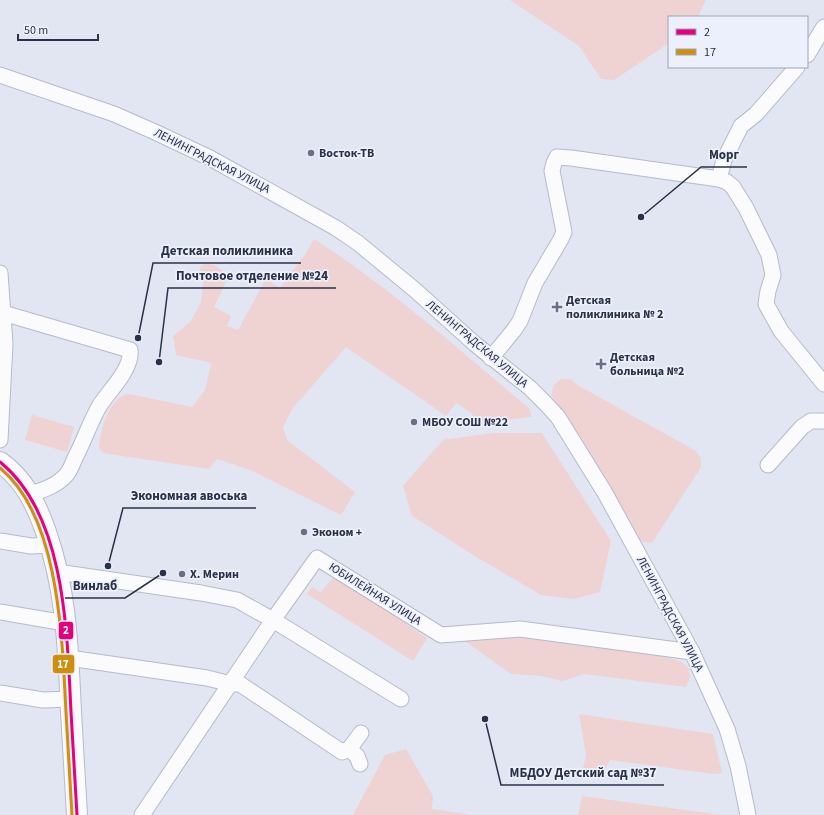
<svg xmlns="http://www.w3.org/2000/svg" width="824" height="815" viewBox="0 0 824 815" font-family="'Source Sans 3',sans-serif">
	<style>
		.green { fill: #efd2d2 }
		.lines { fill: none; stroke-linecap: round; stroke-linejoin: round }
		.minor-casing { stroke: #b5baca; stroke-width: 17 }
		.major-casing { stroke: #b5baca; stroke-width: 22 }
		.minor { stroke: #fbfbfd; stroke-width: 15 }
		.major { stroke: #fbfbfd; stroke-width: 20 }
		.bus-1-casing { stroke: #ecf0fc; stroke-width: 6 }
		.bus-2-casing { stroke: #ecf0fc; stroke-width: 6 }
		.bus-1 { stroke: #e5007d; stroke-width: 3 }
		.bus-2 { stroke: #ce8f0e; stroke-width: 3 }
		.poi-dot { fill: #6a7084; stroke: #ecf0fc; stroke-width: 1.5 }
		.labels { text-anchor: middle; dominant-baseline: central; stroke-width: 3.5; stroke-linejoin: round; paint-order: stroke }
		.poi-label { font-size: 12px; font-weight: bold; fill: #2a3148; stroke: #ecf0fc; text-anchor: start }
		.street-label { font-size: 12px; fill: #2a3148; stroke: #ecf0fc }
		.leader { fill: none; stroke: #2a3148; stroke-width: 1.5 }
		.callout-dot { fill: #2a3148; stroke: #ecf0fc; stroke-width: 1.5 }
		.callout-label { font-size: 13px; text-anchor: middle; font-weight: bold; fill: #2a3148; stroke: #ecf0fc; stroke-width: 3.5; stroke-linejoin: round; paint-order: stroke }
		.line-badge { stroke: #ecf0fc; stroke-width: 1.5 }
		.badge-label { font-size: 11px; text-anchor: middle; font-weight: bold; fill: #fff }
	</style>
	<rect width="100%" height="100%" fill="#e2e6f3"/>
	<g class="green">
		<path d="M510 0H706L698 17H669V43L614 80 601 79 579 46Z"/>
		<path d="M314 239C391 288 459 350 529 408L532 417 479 423 471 413 456 403 446 416 346 347 293 408 283 427 287 440 355 492 341 515 250 470 217 459 209 469 103 453 99 448C100 432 108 400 125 395 127 394 131 394 134 395L192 407 205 390 211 363 176 355 173 336 191 321 201 302 203 283 199 272 201 266C211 260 220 269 229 275L214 307 231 316 227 326 238 330 266 279 280 288 306 253Z"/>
		<path d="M561 379H570L579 386 696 451 701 458V467L652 543 640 541 551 394 554 385Z"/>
		<path d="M32 415 74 427 67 452 25 440Z"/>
		<path d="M493 433H542L611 541 600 592 574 599 541 595 478 558 412 516 403 486 443 440Z"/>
		<path d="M335 575 427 638 413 661 307 594 312 587 321 592Z"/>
		<path d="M488 637H534L651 652 682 662 689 669 690 677 686 687 584 674 563 681 541 676 511 674 462 639Z"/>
		<path d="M579 714 713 734 722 773 714 774 610 760 605 769H583L586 755Z"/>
		<path d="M406 749 433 796 432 809 471 815H353L385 755Z"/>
		<path d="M582 796 721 815H578Z"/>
	</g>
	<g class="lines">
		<defs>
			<g id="minor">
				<path d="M807 55 824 27"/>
				<path d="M0 75 114 114 155 132 210 158 336 228 358 243 415 290 475 344 530 388 546 404 558 417 605 493 692 652 727 729 738 766 748 815"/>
				<path d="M719 179 724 160 741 126 756 114 797 67"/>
				<path d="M0 273 5 344 0 440"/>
				<path d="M3 313 130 350C133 368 109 391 100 405 90 422 84 441 75 458 73 463 70 470 67 474 57 486 43 490 30 494"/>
				<path d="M491 358 514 330 520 321 535 283 561 239 564 232 552 171 554 163 557 157 571 158 719 179 727 182 733 187 746 208 769 255 773 275 768 291 766 304 781 331 824 384"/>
				<path d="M768 465 802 427 811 421H824"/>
				<path d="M0 541 31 546 50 545"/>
				<path d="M57 572 201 593 237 600 273 620 401 699"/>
				<path d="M0 612 59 622 66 620"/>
				<path d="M69 658 207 678 231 684H240L342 752 349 749 361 733"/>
				<path d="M0 693 43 700 71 699"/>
				<path d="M349 749 357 756 360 764"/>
				<path d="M142 815 273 620 317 558 441 635 520 629 692 652"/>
			</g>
			<path id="major" d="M0 462C25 480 36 504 46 532 67 592 68 649 71 712 73 746 75 781 77 815"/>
		</defs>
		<use href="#minor" class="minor-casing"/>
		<use href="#major" class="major-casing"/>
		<use href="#minor" class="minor"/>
		<use href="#major" class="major"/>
		<defs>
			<path id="bus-1" d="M0 462C66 515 67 634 71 712 73 746 75 781 77 815"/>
			<path id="bus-2" d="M0 468C60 517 62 640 66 712 68 746 70 781 72 815"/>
		</defs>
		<use href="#bus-1" class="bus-1-casing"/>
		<use href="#bus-2" class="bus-2-casing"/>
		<use href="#bus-1" class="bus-1"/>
		<use href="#bus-2" class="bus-2"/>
	</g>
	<g class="poi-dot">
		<circle cx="311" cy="153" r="4"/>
		<path d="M555 301h4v4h4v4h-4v4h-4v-4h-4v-4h4z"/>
		<path d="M599 358h4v4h4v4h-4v4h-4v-4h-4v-4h4z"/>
		<circle cx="414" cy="422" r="4"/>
		<circle cx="304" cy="532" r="4"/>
		<circle cx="182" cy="574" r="4"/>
	</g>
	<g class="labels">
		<g class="poi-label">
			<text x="319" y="153">Восток-ТВ</text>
			<text x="566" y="300">Детская<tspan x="566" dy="14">поликлиника № 2</tspan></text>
			<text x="610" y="357">Детская<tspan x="610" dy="14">больница №2</tspan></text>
			<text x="422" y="422">МБОУ СОШ №22</text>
			<text x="312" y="532">Эконом +</text>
			<text x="190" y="574">Х. Мерин</text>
		</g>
		<g class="street-label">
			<text transform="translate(212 161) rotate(27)">ЛЕНИНГРАДСКАЯ УЛИЦА</text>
			<text transform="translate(477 344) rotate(40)">ЛЕНИНГРАДСКАЯ УЛИЦА</text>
			<text transform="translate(375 594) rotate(32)">ЮБИЛЕЙНАЯ УЛИЦА</text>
			<text transform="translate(670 614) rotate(62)">ЛЕНИНГРАДСКАЯ УЛИЦА</text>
		</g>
	</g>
	<path class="leader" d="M641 217L701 167H747M138 338L153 263H301M159 362L168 288H336M108 566L123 508H256M163 573L125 598H65M485 719L501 785H664"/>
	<g class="callout-dot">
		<circle cx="641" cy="217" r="4"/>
		<circle cx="138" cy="338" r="4"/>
		<circle cx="159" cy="362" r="4"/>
		<circle cx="108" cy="566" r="4"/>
		<circle cx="163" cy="573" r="4"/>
		<circle cx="485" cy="719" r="4"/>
	</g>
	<g class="callout-label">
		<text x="724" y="159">Морг</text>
		<text x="227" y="255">Детская поликлиника</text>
		<text x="252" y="280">Почтовое отделение №24</text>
		<text x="189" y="500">Экономная авоська</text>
		<text x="95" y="590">Винлаб</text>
		<text x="583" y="777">МБДОУ Детский сад №37</text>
	</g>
	<g class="line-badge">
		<rect x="58" y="621" width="16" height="19" rx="4" fill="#e5007d"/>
		<rect x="52" y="654" width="23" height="20" rx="4" fill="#ce8f0e"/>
	</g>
	<g class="badge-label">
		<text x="66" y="634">2</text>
		<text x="63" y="668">17</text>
	</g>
	<rect x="668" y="16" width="140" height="52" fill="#ecf0fc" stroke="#9ea4b4"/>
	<rect x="676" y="29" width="20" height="6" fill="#e5007d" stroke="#9ea4b4"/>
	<text x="704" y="36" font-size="12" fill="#2a3148">2</text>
	<rect x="676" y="49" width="20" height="6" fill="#ce8f0e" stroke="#9ea4b4"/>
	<text x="704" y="56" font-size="12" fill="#2a3148">17</text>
	<path d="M18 34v6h80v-6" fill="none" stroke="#2a3148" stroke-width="2"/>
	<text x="24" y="34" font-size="12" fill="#2a3148" stroke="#ecf0fc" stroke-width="3" paint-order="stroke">50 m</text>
</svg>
